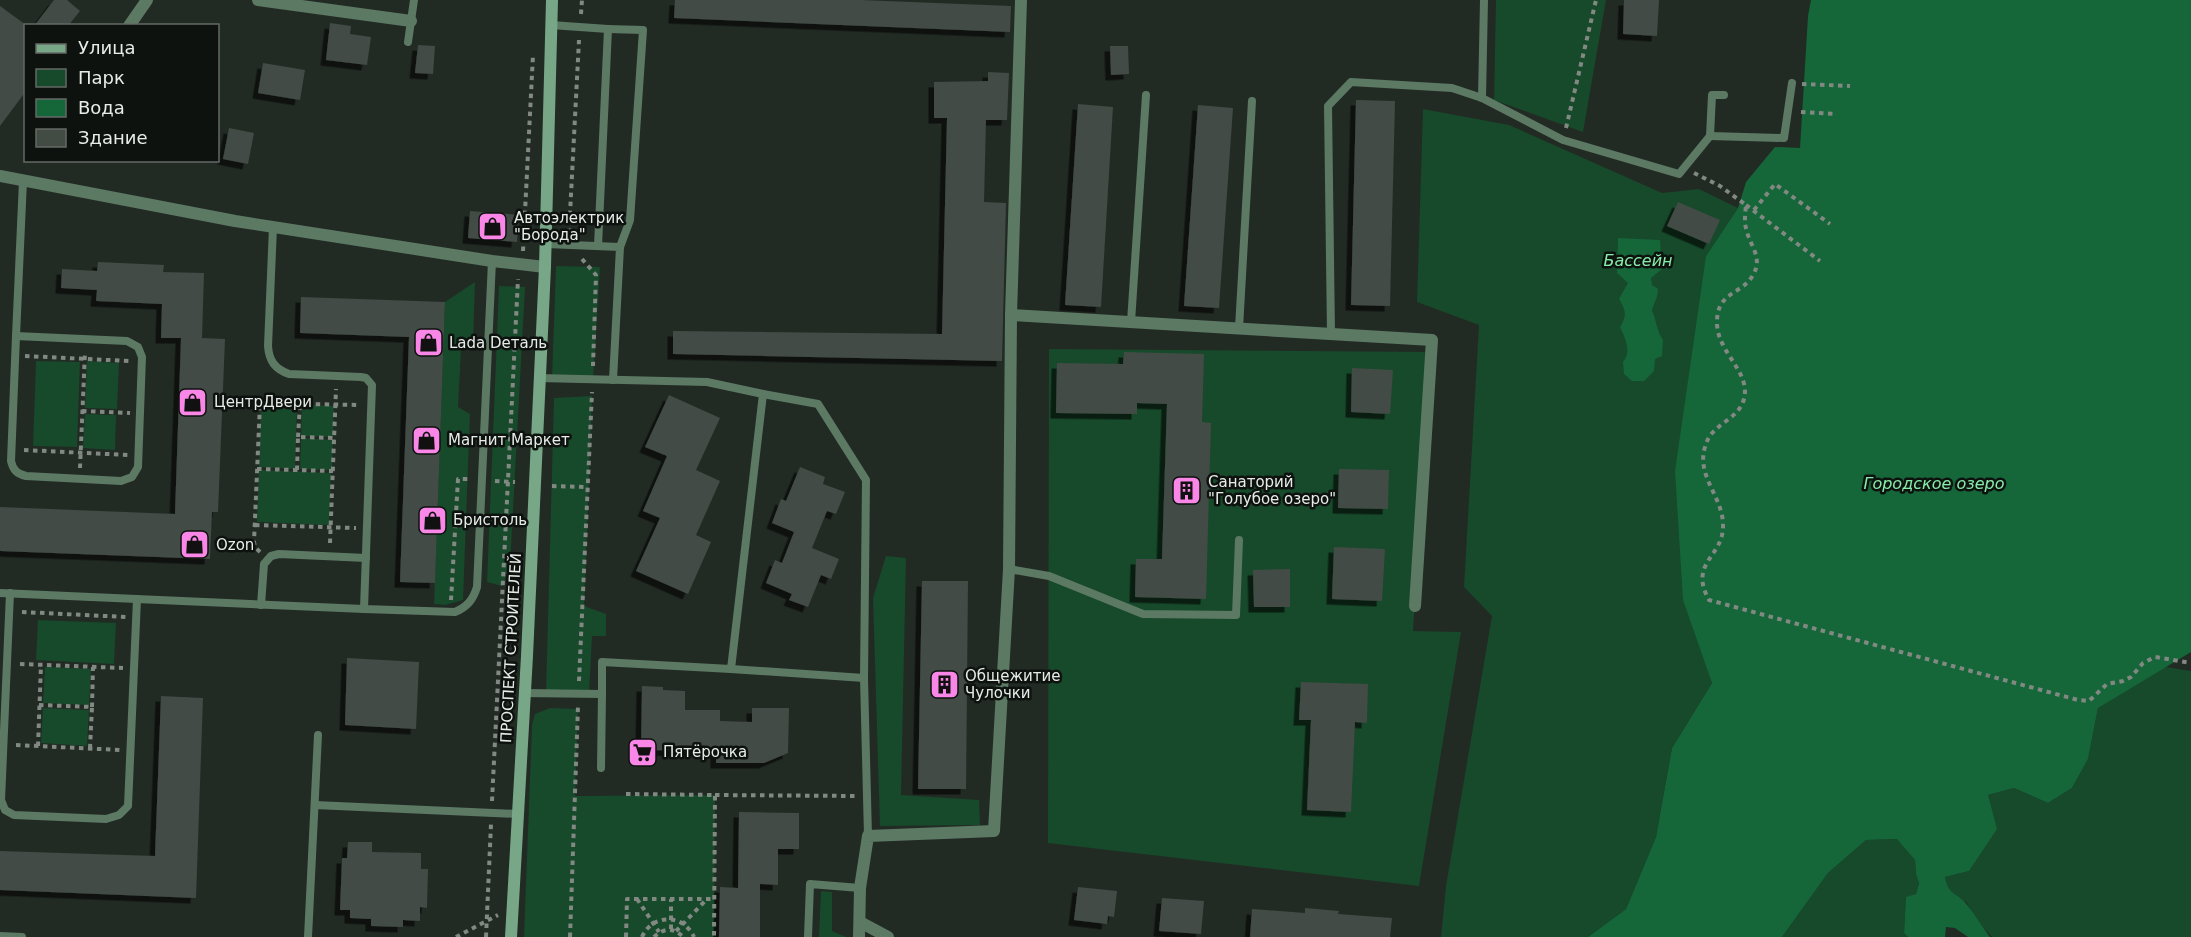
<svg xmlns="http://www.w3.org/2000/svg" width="2191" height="937" viewBox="0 0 2191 937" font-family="'DejaVu Sans',sans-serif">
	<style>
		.green { fill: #17492b }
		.water { fill: #156639 }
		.building { fill: #424b44; filter: url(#shadow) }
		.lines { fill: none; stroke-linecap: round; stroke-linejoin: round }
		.path { stroke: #828983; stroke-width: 4; stroke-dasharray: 4.5 4.5; stroke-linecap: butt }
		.lane { stroke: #5c7964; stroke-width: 8 }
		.street { stroke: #5c7964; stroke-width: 12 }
		.secondary { stroke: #77a786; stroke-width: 12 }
		.labels { text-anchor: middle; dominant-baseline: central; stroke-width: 5; stroke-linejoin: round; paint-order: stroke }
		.poi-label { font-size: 15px; fill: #e6ece7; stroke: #0e120f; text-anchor: start }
		.street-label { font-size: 15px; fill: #e6ece7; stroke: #0e120f }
		.water-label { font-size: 16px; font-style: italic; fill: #86eca9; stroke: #0e120f }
	</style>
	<defs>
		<filter id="shadow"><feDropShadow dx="-5.5" dy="5.5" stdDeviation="0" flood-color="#0009"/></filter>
	</defs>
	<rect width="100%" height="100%" fill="#222a24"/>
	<g class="green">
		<path d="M1496 0H1606L1583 132 1494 100Z"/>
		<path d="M1423 109 1509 125 1662 193 1699 189 1738 208 1706 256 1704 656 1712 683 1672 748 1656 837 1626 909 1588 937H1441L1446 886 1492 616 1464 587 1479 325 1417 302Z"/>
		<path d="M556 266 600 267 593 379 552 378Z"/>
		<path d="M475 282 473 342 461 350 458 407 470 414 463 600 445 605 434 604 445 302Z"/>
		<path d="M499 286 525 287 510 566 502 586 487 582Z"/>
		<path d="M1049 349 1431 352 1413 631 1461 632 1419 886 1048 843Z"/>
		<path d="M36 361 80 362 77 447 33 446Z"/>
		<path d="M87 361 119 363 117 409 85 408Z"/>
		<path d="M592 396 584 606 606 614V636H592L589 693H546L554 398Z"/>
		<path d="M261 404 297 405 295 469 259 467Z"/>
		<path d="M302 405 334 406 333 437 301 436Z"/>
		<path d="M85 414 116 415 115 450 83 448Z"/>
		<path d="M301 438 333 440 332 470 300 469Z"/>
		<path d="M259 470 331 473 329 525 257 522Z"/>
		<path d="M886 556 906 558 901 795 979 800 980 825 880 826 873 598Z"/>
		<path d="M38 620 116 623 114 664 36 660Z"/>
		<path d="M2154 665 2191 671V937H1992L1975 919 1967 903 1957 897 1947 888 1945 877 1969 871 1988 795 2014 788 2048 803 2072 788 2088 759 2098 708Z"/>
		<path d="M45 667 91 669 89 705 43 703Z"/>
		<path d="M43 708 89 710 87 746 41 743Z"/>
		<path d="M550 708 578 709 575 796 715 795 714 937H524L532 725 535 714Z"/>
		<path d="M1898 839 1915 860 1916 874 1919 882 1916 894 1906 898 1904 933 1908 937H1782L1828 873 1866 840Z"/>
		<path d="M821 891 832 892V931L846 937H819Z"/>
	</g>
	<g class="water">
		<path d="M1811 0H2191V652L2098 708 2088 759 2072 788 2048 803 2014 788 1988 795 1997 829 1969 871 1945 877C1948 896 1959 893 1968 906 1976 916 1982 927 1990 937H1968L1955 928 1946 927 1945 937H1908L1904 933 1906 897 1916 894 1919 883 1916 874 1915 860 1897 839 1866 840 1828 873 1782 937H1588L1626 909 1656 837 1672 748 1712 683 1683 600 1675 471 1706 256 1738 208 1746 182 1775 147 1800 148 1808 16Z"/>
		<path d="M1618 238 1660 240 1662 269 1651 278 1652 285 1658 289C1658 298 1654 302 1652 311 1657 321 1656 330 1663 340L1662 356 1655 359 1654 371 1644 381H1632L1624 374 1623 362C1632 351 1625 338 1620 327 1627 316 1626 310 1619 299L1628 283 1617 273Z"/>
	</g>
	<g class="building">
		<path d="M54 0H67L80 11 68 26H34Z"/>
		<path d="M675 0H861L1011 6 1010 32 674 18Z"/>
		<path d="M1624 0H1659L1657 36 1623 34Z"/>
		<path d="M0 6 26 25V91L0 126Z"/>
		<path d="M330 23 351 26 350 34 371 37 367 65 326 60Z"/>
		<path d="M418 45 435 46 433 74 415 73Z"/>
		<path d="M1110 46H1128L1129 74 1111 75Z"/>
		<path d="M263 63 305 70 300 100 258 93Z"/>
		<path d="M988 72 1009 73 1007 120H986L984 202 1006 203 1002 361 673 354V331L942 334 947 118H934V82L988 81Z"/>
		<path d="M1356 100 1395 101 1390 306 1351 305Z"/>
		<path d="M1078 104 1113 107 1101 307 1065 305Z"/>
		<path d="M1198 105 1233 108 1219 308 1184 306Z"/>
		<path d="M229 128 254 133 248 164 223 159Z"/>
		<path d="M1678 202 1720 220 1709 244 1667 226Z"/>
		<path d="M470 211 519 215 517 242 468 238Z"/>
		<path d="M98 262 164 265 163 272 204 273 202 338 225 339 218 512H212L210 559 0 551V507L175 514 181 338H161L162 304 96 301 97 290 61 288 62 269 97 271Z"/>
		<path d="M301 297 445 302 435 583 400 582 409 337 300 333Z"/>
		<path d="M1124 352 1204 354 1202 422 1211 423 1206 599 1135 597 1136 559H1162L1167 404 1137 403V414L1056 413 1057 363 1123 364Z"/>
		<path d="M1352 368 1393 370 1390 414 1351 412Z"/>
		<path d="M669 395 720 418 696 470 720 481 696 535 711 542 688 594 636 571 660 518 643 511 667 456 645 447Z"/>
		<path d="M800 467 825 477 823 484 845 492 836 514 827 511 812 548 839 559 831 579 821 575 808 607 789 600 792 594 766 583 775 560 782 563 794 532 772 523 781 499 786 501Z"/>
		<path d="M1339 469 1389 470 1388 509 1338 508Z"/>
		<path d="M1334 547 1385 549 1382 601 1332 599Z"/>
		<path d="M1290 569V607H1254L1253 570Z"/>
		<path d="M922 581H968L966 789H918Z"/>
		<path d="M347 658 419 662 416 729 345 725Z"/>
		<path d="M1301 682 1368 684 1367 723 1355 722 1351 812 1307 810 1311 720H1299Z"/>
		<path d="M642 686 663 687V690L685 691V710H720V721L752 722V708H789L788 753 764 763H716V751L641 750Z"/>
		<path d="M161 696 203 698 196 898 0 890V851L155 856Z"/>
		<path d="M739 812 799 813V849H778V885L760 884V937H719L720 887 738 888Z"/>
		<path d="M348 842H372V852L421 853V869H428L427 908 420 907V921L403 920V927L371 926V919L350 918V910H340L342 858H347Z"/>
		<path d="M1078 887 1117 891 1114 917 1108 916 1107 924 1074 920Z"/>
		<path d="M1162 898 1204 901 1201 934 1159 931Z"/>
		<path d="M1305 908 1339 911 1338 914 1392 918 1390 937H1250L1252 909 1305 913Z"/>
	</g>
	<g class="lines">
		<g class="path">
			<path d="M581 14 582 0"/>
			<path d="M1802 84 1850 86"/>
			<path d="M1801 112 1836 114"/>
			<path d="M1566 128 1596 0"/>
			<path d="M1694 173 1720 186 1746 205C1745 215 1744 223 1747 232 1751 247 1763 258 1753 275 1742 295 1716 291 1717 324 1718 353 1751 372 1744 399 1738 421 1711 423 1705 447 1696 476 1723 497 1723 525 1724 557 1688 562 1709 600L2078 700 2089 701 2107 684 2123 681 2131 677 2143 663 2155 657 2191 663"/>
			<path d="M1746 205 1820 261"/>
			<path d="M1754 210 1775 184 1830 224"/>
			<path d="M569 233 579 40"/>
			<path d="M523 251 533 55"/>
			<path d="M582 259 596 275 593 366"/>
			<path d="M25 356 129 361"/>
			<path d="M82 411 130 413"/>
			<path d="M298 437 300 403"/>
			<path d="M24 450 128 455"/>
			<path d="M80 468 85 352"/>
			<path d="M257 469 333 471"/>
			<path d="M297 470 298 437 334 438"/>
			<path d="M495 481 515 482"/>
			<path d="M552 486 587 487"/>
			<path d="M255 525 356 528"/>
			<path d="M330 543 336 389"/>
			<path d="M260 552 255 547 254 542 260 403 358 405"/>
			<path d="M451 600 458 479H469"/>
			<path d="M22 612 126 617"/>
			<path d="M20 664 123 668"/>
			<path d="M579 681 592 392"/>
			<path d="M39 705 92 707 90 748"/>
			<path d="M92 707 93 667"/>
			<path d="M16 745 120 750"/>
			<path d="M38 746 41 665"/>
			<path d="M626 794 715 795 714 937"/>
			<path d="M715 795 855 796"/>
			<path d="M492 801 518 279"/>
			<path d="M637 899 659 932"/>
			<path d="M671 929V899"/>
			<path d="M676 931 707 899"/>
			<path d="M456 937 498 915"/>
			<path d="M486 937 491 824"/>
			<path d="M570 937 578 706"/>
			<path d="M626 937 627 899H714"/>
			<path d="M642 937C652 914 683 913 694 937"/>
			<path d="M654 937C663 928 674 927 683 937"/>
		</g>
		<g class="lane">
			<path d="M551 25 608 29 598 246"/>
			<path d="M608 29 643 30 630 220 620 247"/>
			<path d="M408 42 414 0"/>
			<path d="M1482 98 1484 0"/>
			<path d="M1710 136 1784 138 1792 83"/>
			<path d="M273 227 268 346C269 361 275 369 289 374L361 377 366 378 372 385 364 609 455 612C467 607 473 600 477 587L492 261"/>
			<path d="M546 244 620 247 613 380"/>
			<path d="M1131 322 1146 95"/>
			<path d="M1239 328 1252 101"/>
			<path d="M1331 334 1328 106 1351 82 1452 88 1482 98 1563 140 1679 174 1710 136 1712 95H1724"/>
			<path d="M16 336 127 341 138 347 142 357 138 467 132 477 121 481 26 476C17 474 13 470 11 461L16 336 23 181"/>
			<path d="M1009 569 1049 576 1143 614 1236 615 1239 540"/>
			<path d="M0 593 364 609"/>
			<path d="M10 593 1 800 5 810 14 815 106 819 119 815 128 806 137 599"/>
			<path d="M261 605 264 564 271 556 279 554 366 558"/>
			<path d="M731 669 864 678 866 480 818 404 763 394"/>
			<path d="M864 678 868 836"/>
			<path d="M524 693 602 694V662L731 669 763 394 707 382 539 378"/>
			<path d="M601 768 602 694"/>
			<path d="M315 805 518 814"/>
			<path d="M0 936 22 937"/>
			<path d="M308 937 318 735"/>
			<path d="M808 937 810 884 860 888"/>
		</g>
		<g class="street">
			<path d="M258 0 411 21"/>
			<path d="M129 26 147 0"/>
			<path d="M0 176 235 221 492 261 545 267"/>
			<path d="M1011 315 1432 340 1415 606"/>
			<path d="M860 922 888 937"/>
			<path d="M859 937 860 888 868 836 994 831 1009 569 1011 315 1021 0"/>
		</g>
		<path class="secondary" d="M511 937 527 656 545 267 552 0"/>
	</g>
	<defs>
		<symbol id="shop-square" viewBox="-11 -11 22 22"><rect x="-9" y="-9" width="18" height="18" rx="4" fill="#fa87e7" stroke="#0e120f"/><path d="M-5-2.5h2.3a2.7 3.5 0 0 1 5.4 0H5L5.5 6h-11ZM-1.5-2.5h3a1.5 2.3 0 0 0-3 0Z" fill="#111"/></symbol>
		<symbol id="building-square" viewBox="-11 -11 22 22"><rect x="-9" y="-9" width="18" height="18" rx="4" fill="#fa87e7" stroke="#0e120f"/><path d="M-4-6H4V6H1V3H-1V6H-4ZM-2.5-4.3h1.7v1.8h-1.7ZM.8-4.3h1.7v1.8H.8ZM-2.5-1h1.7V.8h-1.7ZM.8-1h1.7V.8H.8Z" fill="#111"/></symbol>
		<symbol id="supermarket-square" viewBox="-11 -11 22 22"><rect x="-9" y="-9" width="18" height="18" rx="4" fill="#fa87e7" stroke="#0e120f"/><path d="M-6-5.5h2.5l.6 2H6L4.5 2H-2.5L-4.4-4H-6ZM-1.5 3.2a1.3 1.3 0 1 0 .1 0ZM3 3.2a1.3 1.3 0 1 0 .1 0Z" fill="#111"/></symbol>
	</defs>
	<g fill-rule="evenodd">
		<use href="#shop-square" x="476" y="210" width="33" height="33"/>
		<use href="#shop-square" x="412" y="326" width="33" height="33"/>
		<use href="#shop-square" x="176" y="386" width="33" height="33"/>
		<use href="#shop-square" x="410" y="424" width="33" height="33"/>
		<use href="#building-square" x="1170" y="474" width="33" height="33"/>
		<use href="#shop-square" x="416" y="504" width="33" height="33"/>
		<use href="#shop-square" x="178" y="528" width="33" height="33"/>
		<use href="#building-square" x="928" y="668" width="33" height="33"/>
		<use href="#supermarket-square" x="626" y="736" width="33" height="33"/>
	</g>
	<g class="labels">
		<g class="poi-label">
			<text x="514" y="218">Автоэлектрик<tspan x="514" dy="17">"Борода"</tspan></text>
			<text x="449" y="343">Lada Dеталь</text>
			<text x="214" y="402">ЦентрДвери</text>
			<text x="448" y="440">Магнит Маркет</text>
			<text x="1208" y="482">Санаторий<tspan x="1208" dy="17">"Голубое озеро"</tspan></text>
			<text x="453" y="520">Бристоль</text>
			<text x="216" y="545">Ozon</text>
			<text x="965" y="676">Общежитие<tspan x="965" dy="17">Чулочки</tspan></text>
			<text x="663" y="752">Пятёрочка</text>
		</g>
		<g class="street-label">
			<text transform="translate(511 648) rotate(-87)">ПРОСПЕКТ СТРОИТЕЛЕЙ</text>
		</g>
		<g class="water-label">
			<text x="1638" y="260">Бассейн</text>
			<text x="1934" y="483">Городское озеро</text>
		</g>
	</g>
	<rect x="24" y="24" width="195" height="138" fill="#0e120f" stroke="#646965" stroke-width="1.5"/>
	<rect x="36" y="44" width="30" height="9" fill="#77a786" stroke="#646965" stroke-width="1.5"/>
	<text x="78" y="54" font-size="18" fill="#e6ece7">Улица</text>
	<rect x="36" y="69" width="30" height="18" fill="#17492b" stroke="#646965" stroke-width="1.5"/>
	<text x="78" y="84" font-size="18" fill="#e6ece7">Парк</text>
	<rect x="36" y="99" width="30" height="18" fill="#156639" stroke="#646965" stroke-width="1.5"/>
	<text x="78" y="114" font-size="18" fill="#e6ece7">Вода</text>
	<rect x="36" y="129" width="30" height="18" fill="#424b44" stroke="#646965" stroke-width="1.5"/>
	<text x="78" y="144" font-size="18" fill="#e6ece7">Здание</text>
</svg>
